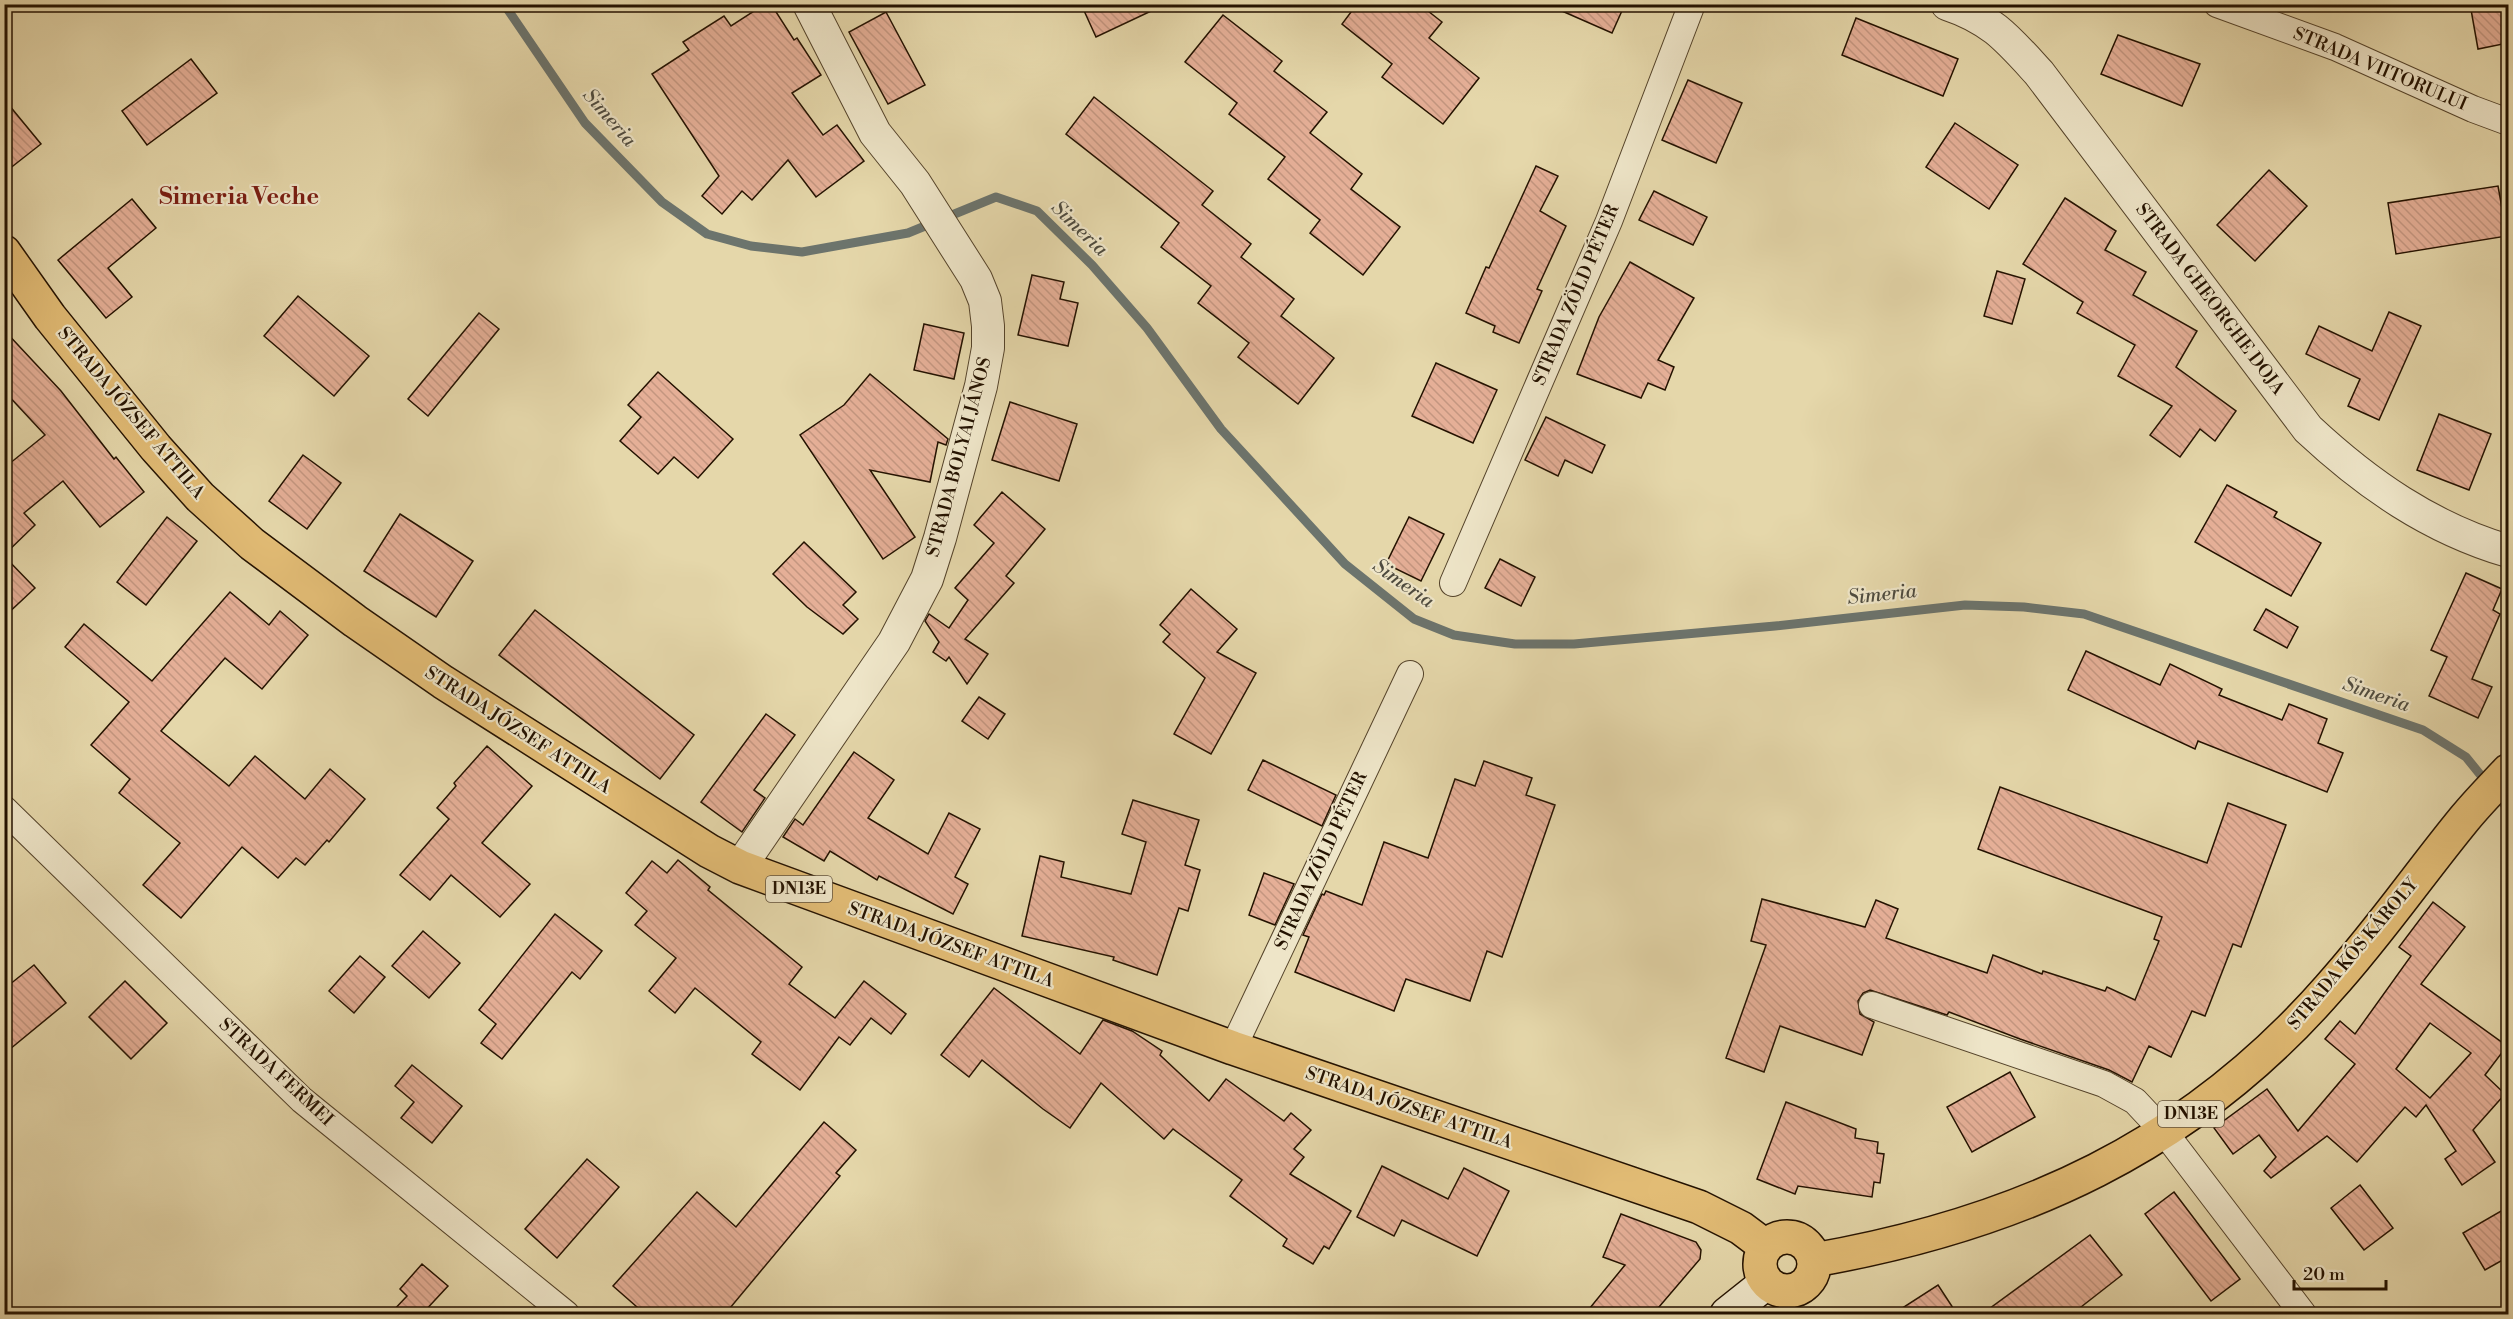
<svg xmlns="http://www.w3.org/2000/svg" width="2513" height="1319" viewBox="0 0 2513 1319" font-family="'Libre Bodoni',serif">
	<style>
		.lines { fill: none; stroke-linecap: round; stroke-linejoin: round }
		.stream { stroke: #6c746d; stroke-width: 9 }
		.building { fill: url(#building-back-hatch); stroke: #241200; stroke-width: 1.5; fill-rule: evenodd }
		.minor-casing { stroke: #54432a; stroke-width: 28 }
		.tertiary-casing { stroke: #54432a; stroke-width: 34 }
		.secondary-casing { stroke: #241200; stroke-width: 36 }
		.primary-casing { stroke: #241200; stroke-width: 36 }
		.minor { stroke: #eee5c8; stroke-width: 26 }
		.tertiary { stroke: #eee5c8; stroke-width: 32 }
		.secondary { stroke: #eee5c8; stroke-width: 33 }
		.primary { stroke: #e2bc75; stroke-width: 33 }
		.labels { text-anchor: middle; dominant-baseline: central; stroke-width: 4.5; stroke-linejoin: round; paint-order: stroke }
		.shield { fill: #eee5c8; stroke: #61513c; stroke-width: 1.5 }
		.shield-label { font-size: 16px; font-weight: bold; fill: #241200 }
		.street-label { font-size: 18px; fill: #241200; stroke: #eee5c8 }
		.water-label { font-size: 20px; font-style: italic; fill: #4e4b3f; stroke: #eee5c8 }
		.district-label { font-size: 24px; font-weight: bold; fill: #7a1f14; stroke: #eee5c8 }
	</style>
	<defs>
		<pattern id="building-back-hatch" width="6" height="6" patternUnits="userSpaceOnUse" patternTransform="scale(1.5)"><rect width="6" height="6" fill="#e5af97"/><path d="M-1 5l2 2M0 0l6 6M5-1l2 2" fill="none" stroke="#c49680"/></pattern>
	</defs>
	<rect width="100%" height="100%" fill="#e5d7aa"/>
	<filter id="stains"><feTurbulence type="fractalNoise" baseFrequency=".00333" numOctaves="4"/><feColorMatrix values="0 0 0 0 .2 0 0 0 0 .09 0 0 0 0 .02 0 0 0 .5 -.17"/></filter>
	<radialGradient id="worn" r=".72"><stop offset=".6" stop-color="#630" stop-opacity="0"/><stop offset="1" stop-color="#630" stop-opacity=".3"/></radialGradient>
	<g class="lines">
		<path class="stream" d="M504 4 585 123 662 202 707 234 751 246 802 252 908 233 996 197 1037 211 1092 265 1147 328 1221 429 1345 564 1414 619 1454 635 1515 644H1574L1775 626 1965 605 2024 607 2084 614 2423 730 2466 757 2508 809"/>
	</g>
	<g class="building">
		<path d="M765 4H771L794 40 797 38 821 75 792 93 823 135 837 125 864 161 816 197 788 160 752 200 742 191 722 214 702 196 719 176 652 74 689 50 683 42 724 16 731 26Z"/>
		<path d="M1081 4H1166L1096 37Z"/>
		<path d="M1357 4H1419L1442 22 1429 38 1479 78 1443 124 1382 77 1392 64 1342 24Z"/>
		<path d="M1546 4H1625L1612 33Z"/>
		<path d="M2470 4H2508V43L2478 49Z"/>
		<path d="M886 12 925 85 888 104 849 32Z"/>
		<path d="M1223 15 1282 61 1274 71 1327 112 1310 133 1362 174 1351 189 1400 227 1363 275 1310 233 1320 220 1268 179 1285 157 1229 114 1237 103 1185 62Z"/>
		<path d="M1856 18 1958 59 1943 96 1842 55Z"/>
		<path d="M2118 35 2200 64 2182 106 2101 74Z"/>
		<path d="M191 59 217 93 147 145 122 111Z"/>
		<path d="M1688 80 1742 103 1716 163 1662 140Z"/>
		<path d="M1094 97 1213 191 1202 205 1251 244 1241 257 1294 299 1281 316 1334 358 1298 404 1238 357 1249 343 1198 303 1211 286 1161 247 1179 223 1066 134Z"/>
		<path d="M4 99 41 144 4 173Z"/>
		<path d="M1955 123 2018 165 1989 209 1926 167Z"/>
		<path d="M1536 166 1558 176 1540 211 1566 226 1537 289 1542 291 1519 343 1493 332 1495 326 1466 313 1486 267 1489 268Z"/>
		<path d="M2269 170 2307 206 2255 261 2217 225Z"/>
		<path d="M2498 186 2507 236 2396 254 2388 203Z"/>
		<path d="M1654 191 1707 217 1693 245 1639 220Z"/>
		<path d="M2065 198 2116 231 2105 250 2146 272 2133 295 2197 331 2176 367 2236 411 2215 441 2200 429 2180 457 2150 435 2172 406 2118 376 2135 345 2077 313 2083 302 2023 264Z"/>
		<path d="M132 199 156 228 108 268 132 297 106 318 58 260Z"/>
		<path d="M1630 262 1694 298 1658 360 1674 367 1665 390 1648 383 1641 398 1577 374 1599 317Z"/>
		<path d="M1997 271 2025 279 2012 324 1984 316Z"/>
		<path d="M1032 275 1064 282 1060 299 1078 303 1068 346 1018 335Z"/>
		<path d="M298 296 369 356 334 396 264 336Z"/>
		<path d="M2389 312 2421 326 2379 420 2348 406 2360 379 2306 354 2319 326 2372 351Z"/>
		<path d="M479 313 499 329 428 416 408 399Z"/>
		<path d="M924 324 964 333 954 379 914 370Z"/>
		<path d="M4 330 61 391 114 459 116 457 144 492 100 527 63 481 24 513 35 525 4 555V468L45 435 4 391Z"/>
		<path d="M1436 363 1497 390 1473 443 1412 416Z"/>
		<path d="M658 372 733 439 698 478 674 457 658 474 620 441 641 417 628 405Z"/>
		<path d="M870 374 948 439 946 445 938 442 930 482 870 470 915 537 883 559 800 435 844 405Z"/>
		<path d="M1010 402 1077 424 1059 481 992 460Z"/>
		<path d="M2439 414 2491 434 2469 490 2417 470Z"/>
		<path d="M1546 417 1605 445 1592 473 1565 460 1558 476 1525 460Z"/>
		<path d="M303 455 341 483 307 529 269 501Z"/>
		<path d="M2227 485 2277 512 2274 517 2321 543 2291 596 2195 542Z"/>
		<path d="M1002 492 1045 529 1006 576 1014 583 965 639 988 654 967 684 949 657 946 661 933 652 939 642 925 621 929 614 949 628 968 600 955 588 994 543 974 525Z"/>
		<path d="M400 514 473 561 436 617 364 571Z"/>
		<path d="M167 517 197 541 146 605 117 582Z"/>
		<path d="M1409 517 1444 534 1421 581 1386 564Z"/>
		<path d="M804 542 856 592 843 605 858 619 843 634 807 607 773 574Z"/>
		<path d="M4 556 35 588 4 617Z"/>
		<path d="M1500 559 1535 577 1521 606 1485 588Z"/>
		<path d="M2466 573 2502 589 2493 610 2500 614 2472 679 2492 687 2478 718 2429 696 2447 657 2431 650Z"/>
		<path d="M1191 589 1237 629 1217 652 1256 673 1211 754 1174 734 1205 678 1163 642 1170 634 1160 625Z"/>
		<path d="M230 592 269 625 280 611 308 635 262 689 225 658 161 731 229 786 255 756 305 799 330 769 365 799 329 842 327 840 305 865 296 858 278 878 242 847 181 918 143 885 180 843 119 793 130 779 91 745 129 702 65 647 84 624 152 681Z"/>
		<path d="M2266 609 2298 627 2287 648 2254 630Z"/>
		<path d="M535 610 694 735 660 779 499 655Z"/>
		<path d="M2086 651 2160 685 2170 664 2222 689 2219 695 2282 720 2289 704 2327 719 2318 743 2343 753 2327 792 2198 741 2195 749 2068 690Z"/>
		<path d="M979 697 1005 714 988 739 962 721Z"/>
		<path d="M766 714 795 735 754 790 765 798 742 832 701 802Z"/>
		<path d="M487 746 532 786 482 843 530 884 500 917 451 875 430 900 400 875 449 819 437 808 456 786 454 783Z"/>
		<path d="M854 752 894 780 868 818 928 854 949 813 980 829 955 877 968 884 953 914 879 876 877 880 830 851 824 861 783 837 795 819 803 825Z"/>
		<path d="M1263 760 1336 795 1322 826 1248 790Z"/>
		<path d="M1484 761 1532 778 1526 795 1555 805 1502 957 1487 951 1470 1001 1406 979 1394 1011 1295 972 1309 937 1303 935 1322 894 1324 895 1326 891 1362 905 1384 842 1428 858 1455 779 1475 786Z"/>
		<path d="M2000 787 2207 863 2228 803 2286 825 2241 947 2233 944 2205 1016 2192 1011 2171 1057 2149 1046 2132 1082 2109 1070 2020 1039 1949 1012 1947 1015 1870 990 1863 993 1858 1001 1860 1014 1874 1022 1862 1055 1780 1026 1764 1072 1726 1058 1766 945 1751 941 1762 899 1865 927 1876 900 1898 909 1886 938 1987 973 1993 955 2042 974 2043 971 2105 991 2107 987 2135 1000 2159 941 2154 939 2162 917 1978 849Z"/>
		<path d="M1133 800 1199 820 1185 865 1200 870 1188 911 1179 908 1157 975 1113 960 1114 957 1022 936 1040 856 1064 862 1061 877 1131 894 1146 842 1122 834Z"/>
		<path d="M678 860 710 887 708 890 802 967 789 984 835 1018 864 981 906 1014 891 1034 871 1018 850 1045 839 1037 800 1090 752 1054 761 1042 695 988 675 1013 649 991 676 958 635 925 647 911 626 893 652 861 667 873Z"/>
		<path d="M1264 873 1294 884 1275 925 1249 915Z"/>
		<path d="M2433 902 2465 927 2421 984 2507 1046 2485 1075 2505 1094 2473 1130 2495 1162 2462 1185 2445 1159 2456 1151 2426 1105 2416 1117 2405 1107 2357 1162 2327 1136 2271 1178 2264 1171 2276 1157 2259 1135 2233 1154 2214 1128 2267 1089 2298 1131 2355 1064 2325 1039 2340 1021 2355 1034 2411 956 2399 947ZM2430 1023 2471 1053 2430 1098 2396 1069Z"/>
		<path d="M555 914 602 951 580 979 572 972 502 1059 481 1043 496 1024 479 1010Z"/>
		<path d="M423 931 460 963 429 998 392 966Z"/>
		<path d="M360 956 385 977 354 1013 329 991Z"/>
		<path d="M34 965 66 1003 4 1054V989Z"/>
		<path d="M125 981 167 1023 131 1059 89 1017Z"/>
		<path d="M994 988 1080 1054 1103 1020 1132 1031 1162 1051 1160 1055 1209 1101 1226 1079 1284 1121 1291 1113 1311 1130 1294 1149 1304 1157 1290 1174 1351 1211 1329 1249 1324 1246 1313 1264 1283 1246 1287 1239 1230 1196 1242 1180 1173 1129 1164 1139 1101 1083 1070 1128 1043 1109 982 1060 969 1077 941 1055Z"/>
		<path d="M412 1065 462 1106 432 1143 401 1118 414 1102 395 1086Z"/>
		<path d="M2010 1072 2035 1117 1972 1152 1947 1107Z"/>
		<path d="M1786 1102 1856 1129 1855 1138 1878 1142 1877 1153 1884 1154 1880 1183 1874 1182 1872 1197 1798 1186 1795 1194 1757 1179Z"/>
		<path d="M824 1122 856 1150 836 1173 840 1176 725 1314H645L613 1286 697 1192 736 1227Z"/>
		<path d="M587 1159 619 1187 557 1258 525 1229Z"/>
		<path d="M1382 1166 1448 1199 1464 1168 1509 1191 1477 1256 1402 1220 1394 1236 1357 1217Z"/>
		<path d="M2360 1185 2393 1228 2364 1250 2331 1208Z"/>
		<path d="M2174 1192 2240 1279 2211 1301 2145 1214Z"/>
		<path d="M2508 1207V1257L2485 1270 2463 1233Z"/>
		<path d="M1621 1214 1696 1242 1701 1250 1700 1259 1653 1314H1585L1625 1265 1603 1257Z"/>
		<path d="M2090 1235 2122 1275 2072 1314H1982Z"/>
		<path d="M422 1264 448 1286 422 1314H390L407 1296 400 1289Z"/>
		<path d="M1938 1285 1957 1314H1893Z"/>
	</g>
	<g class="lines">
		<defs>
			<g id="minor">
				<path d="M2217 4 2335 47 2473 109 2508 122"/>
				<path d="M1453 583 1609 221 1692 4"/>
				<path d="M4 809 302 1100 566 1314"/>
				<path d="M1872 1005 2104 1084 2135 1101 2165 1133 2303 1314"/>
				<path d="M1233 1048 1410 674"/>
			</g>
			<g id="tertiary">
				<path d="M1947 4C1992 19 2008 39 2039 73L2308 429C2367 484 2430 528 2508 551"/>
				<path d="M740 867 894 642 927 579 940 538 981 386 988 348V326L985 301 976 279 915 183 875 133 809 4"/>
			</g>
			<path id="secondary" d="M1727 1314 1766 1283"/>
			<g id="primary">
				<path d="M4 252 50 317 156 448 200 497 252 544 355 621 443 682 709 851 740 867 1233 1048 1699 1207 1741 1228 1765 1246"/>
				<circle cx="1787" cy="1264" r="27"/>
				<path d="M1814 1260C2020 1224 2190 1147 2329 988 2378 934 2419 874 2465 818 2479 801 2494 786 2508 771"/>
			</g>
		</defs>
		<use href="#minor" class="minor-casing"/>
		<use href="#tertiary" class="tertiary-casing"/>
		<use href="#secondary" class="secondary-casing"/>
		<use href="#primary" class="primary-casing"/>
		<use href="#minor" class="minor"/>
		<use href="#tertiary" class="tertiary"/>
		<use href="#secondary" class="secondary"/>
		<use href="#primary" class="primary"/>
	</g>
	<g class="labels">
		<g class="shield">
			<rect x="766" y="876" width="66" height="26" rx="4.5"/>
			<rect x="2158" y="1101" width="66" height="26" rx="4.5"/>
		</g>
		<g class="shield-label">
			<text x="799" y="889">DN13E</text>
			<text x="2191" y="1114">DN13E</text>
		</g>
		<g class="street-label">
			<text transform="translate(2380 69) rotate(23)">STRADA VIITORULUI</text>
			<text transform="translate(1576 295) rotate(-67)">STRADA ZÖLD PÉTER</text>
			<text transform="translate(2210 299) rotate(53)">STRADA GHEORGHE DOJA</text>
			<text transform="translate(131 413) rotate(50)">STRADA JÓZSEF ATTILA</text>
			<text transform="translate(959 457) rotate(-75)">STRADA BOLYAI JÁNOS</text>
			<text transform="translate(518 730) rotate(33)">STRADA JÓZSEF ATTILA</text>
			<text transform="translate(1321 861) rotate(-65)">STRADA ZÖLD PÉTER</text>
			<text transform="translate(951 945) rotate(20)">STRADA JÓZSEF ATTILA</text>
			<text transform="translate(2353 954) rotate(-50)">STRADA KÓS KÁROLY</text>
			<text transform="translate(276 1072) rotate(43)">STRADA FERMEI</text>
			<text transform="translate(1409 1108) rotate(19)">STRADA JÓZSEF ATTILA</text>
		</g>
		<g class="water-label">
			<text transform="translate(609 118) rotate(49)">Simeria</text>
			<text transform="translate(1079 229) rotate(44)">Simeria</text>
			<text transform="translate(1403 584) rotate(35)">Simeria</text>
			<text transform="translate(1882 595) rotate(-6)">Simeria</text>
			<text transform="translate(2376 695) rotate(19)">Simeria</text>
		</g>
		<g class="district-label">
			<text x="239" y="197">Simeria Veche</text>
		</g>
	</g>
	<rect width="2513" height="1319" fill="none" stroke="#e5d7aa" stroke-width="24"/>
	<rect x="6" y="6" width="2501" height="1307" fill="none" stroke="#241200" stroke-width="3"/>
	<rect x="12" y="12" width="2489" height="1295" fill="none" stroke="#241200" stroke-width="1.5"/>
	<path d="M2294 1280v9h92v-9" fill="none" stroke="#241200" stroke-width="3"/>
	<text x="2303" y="1280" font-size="18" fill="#241200" stroke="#eee5c8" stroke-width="4.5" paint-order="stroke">20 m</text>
	<rect width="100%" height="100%" filter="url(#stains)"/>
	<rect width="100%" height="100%" fill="url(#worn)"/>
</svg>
